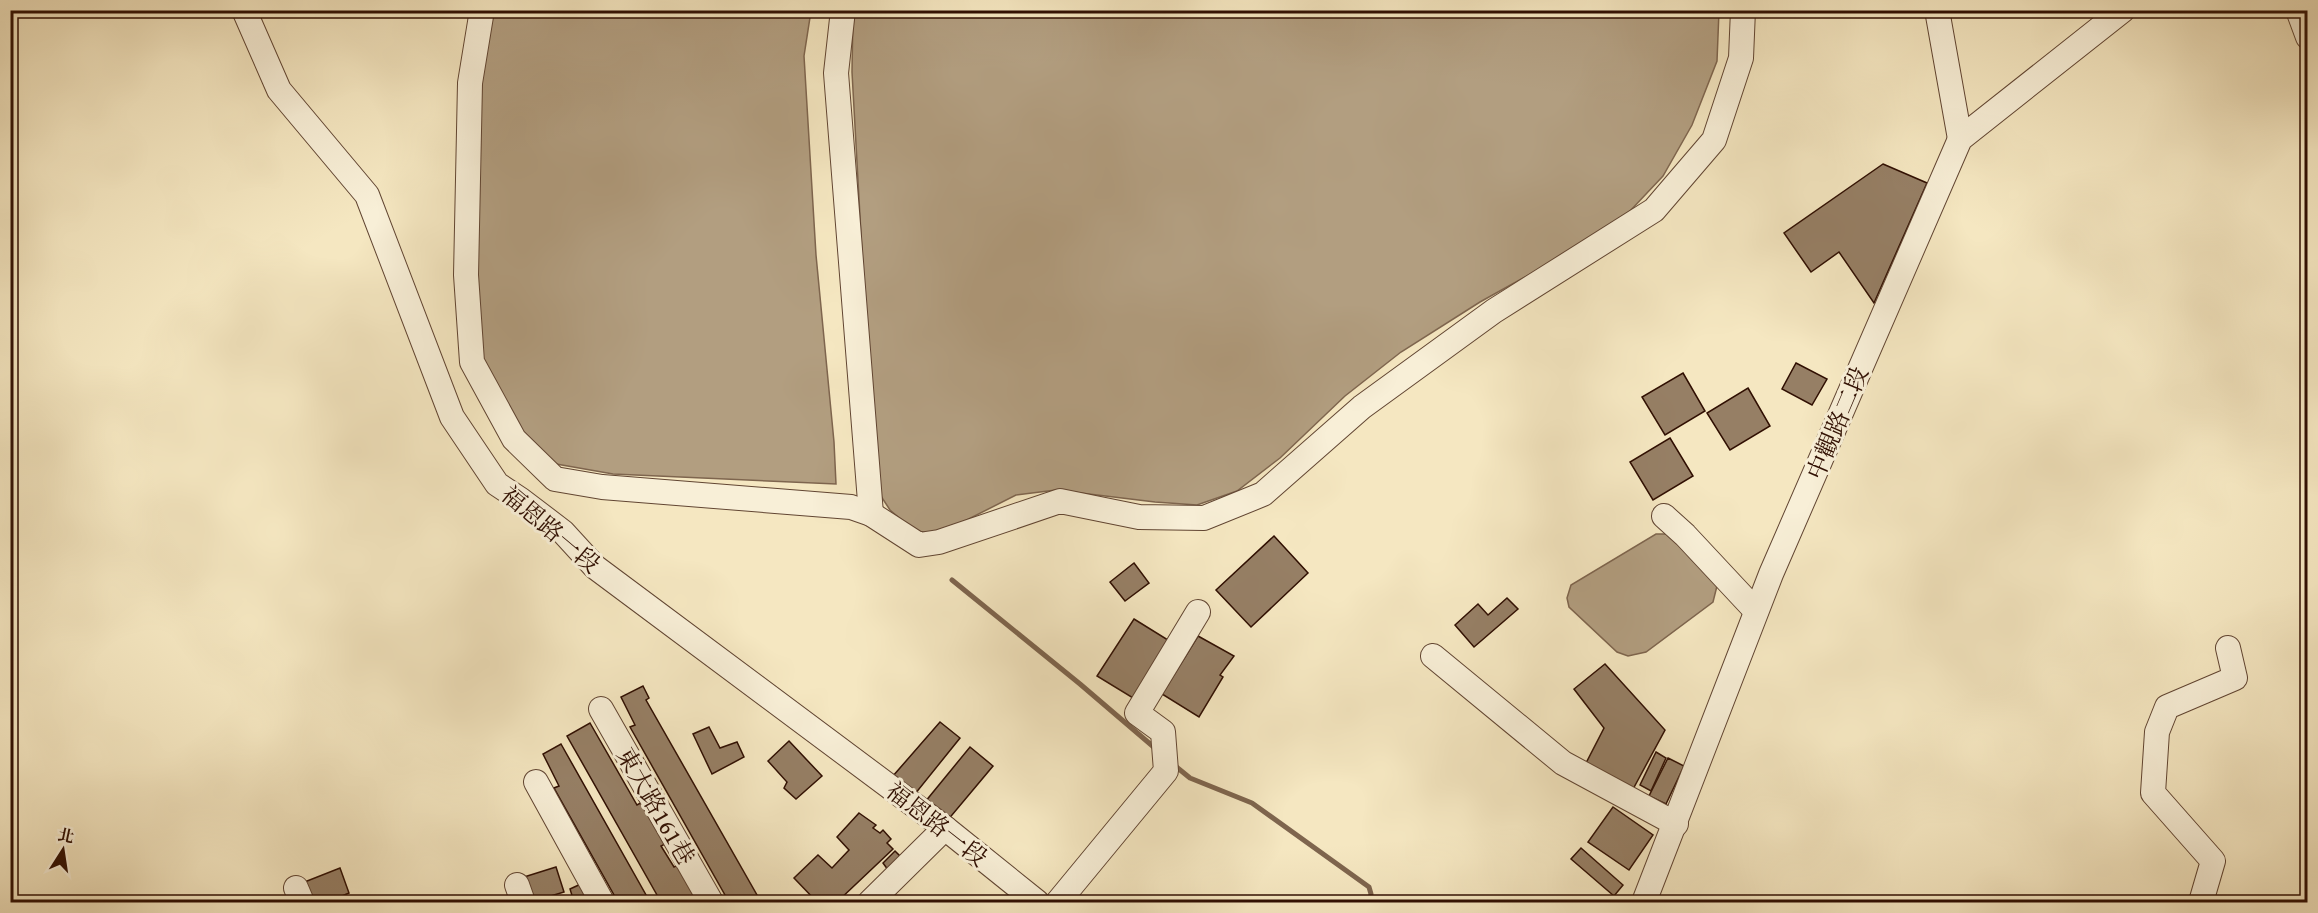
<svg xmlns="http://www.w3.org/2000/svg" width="2318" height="913" viewBox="0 0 2318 913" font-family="'Gentium Book Plus','Noto Serif TC',serif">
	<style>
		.water { fill: #b29e80; stroke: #7e654e; stroke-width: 1.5 }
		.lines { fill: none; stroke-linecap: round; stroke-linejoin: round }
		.stream { stroke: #7e654e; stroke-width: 5 }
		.building { fill: #967f65; stroke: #300f02; stroke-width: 1.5 }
		.minor-casing { stroke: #614532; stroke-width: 26 }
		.minor { stroke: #f8efd7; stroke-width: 24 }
		.labels { text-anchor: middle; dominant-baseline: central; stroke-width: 6; stroke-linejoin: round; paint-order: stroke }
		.street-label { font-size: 24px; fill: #300f02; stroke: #f8efd7 }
	</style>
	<rect width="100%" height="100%" fill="#f5e7c1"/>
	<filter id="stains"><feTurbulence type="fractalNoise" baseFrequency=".00333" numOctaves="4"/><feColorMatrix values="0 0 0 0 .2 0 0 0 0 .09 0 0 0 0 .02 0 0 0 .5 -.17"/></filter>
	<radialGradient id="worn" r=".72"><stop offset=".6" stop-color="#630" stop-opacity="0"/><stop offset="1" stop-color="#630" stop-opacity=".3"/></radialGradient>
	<g class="water">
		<path d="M482 11H811L804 56 816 255 834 442 836 484 613 474 545 462 479 375 469 112Z"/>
		<path d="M853 11H1719L1717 61 1692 125 1663 176 1630 211 1568 253 1480 302 1401 352 1345 396 1280 458 1237 491 1197 505 1155 502 1056 490 1016 495 943 532H916L890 510 875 487 852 72Z"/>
		<path d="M1656 534H1673L1717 586 1713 602 1646 652 1628 656 1617 652 1569 607 1567 598 1571 585Z"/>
	</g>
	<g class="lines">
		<g class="stream">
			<path d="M952 580 1080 684 1156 749"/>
			<path d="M1174 765 1190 778 1252 803 1369 887 1371 894 1369 902"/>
		</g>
	</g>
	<g class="building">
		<path d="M1883 164 1927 183 1874 303 1839 252 1811 272 1784 233Z"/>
		<path d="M1796 363 1827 379 1812 405 1782 389Z"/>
		<path d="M1683 373 1705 411 1665 435 1642 397Z"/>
		<path d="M1748 388 1770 426 1730 450 1707 413Z"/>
		<path d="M1670 438 1693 476 1653 500 1630 462Z"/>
		<path d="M1274 536 1308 573 1251 627 1216 590Z"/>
		<path d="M1134 563 1149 583 1125 601 1110 582Z"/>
		<path d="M1507 598 1518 609 1474 647 1455 625 1478 604 1488 615Z"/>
		<path d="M1134 619 1168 640 1133 698 1097 676Z"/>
		<path d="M1198 636 1234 656 1220 675 1223 677 1199 717 1162 694Z"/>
		<path d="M1605 664 1665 730 1632 791 1585 765 1604 728 1574 689Z"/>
		<path d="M643 686 649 698 646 700 761 902H729L630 727 635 725 621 697Z"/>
		<path d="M940 722 960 738 915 794 893 776Z"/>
		<path d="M590 723 637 805 646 800 669 842 661 846 674 867 682 863 704 902H661L567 736Z"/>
		<path d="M709 727 720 748 737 742 744 757 712 774 693 734Z"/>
		<path d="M789 741 822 776 796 799 784 788 787 782 768 761Z"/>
		<path d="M561 744 650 902H618L554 788 559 786 543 754Z"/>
		<path d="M970 747 993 766 947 821 925 802Z"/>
		<path d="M1656 752 1666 758 1651 791 1640 785Z"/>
		<path d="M1668 758 1684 766 1666 804 1649 796Z"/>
		<path d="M1613 807 1653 835 1629 870 1588 842Z"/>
		<path d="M859 813 876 825 873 828 880 833 883 830 891 839 887 843 893 849 837 902H817L794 878 818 855 832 868 849 850 837 837Z"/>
		<path d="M1581 848 1623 885 1614 896 1571 859Z"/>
		<path d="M895 851 902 858 888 870 883 863Z"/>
		<path d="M556 867 564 892 531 902 524 877Z"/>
		<path d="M340 868 349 893 328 902H305L302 883Z"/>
		<path d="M583 883 594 902H574L570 889Z"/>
	</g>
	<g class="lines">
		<defs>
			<g id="minor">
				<path d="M244 10 279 90 367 195 452 417 497 484 521 500 563 532 595 567 945 828 1037 902"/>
				<path d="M482 10 470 83 466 275 472 362 514 439 555 479 602 487 851 507 871 514 919 545 939 542 1060 501 1139 517 1204 518 1263 494 1362 407 1494 311 1654 210 1714 140 1741 58 1743 10"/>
				<path d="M843 10 836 73 871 514"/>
				<path d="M1937 10 1960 139"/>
				<path d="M2298 10 2308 37"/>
				<path d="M1664 516 1685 535 1756 611"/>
				<path d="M1433 656 1563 763 1676 824"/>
				<path d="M601 709 711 902"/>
				<path d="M536 782 602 902"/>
				<path d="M517 885 523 902"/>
				<path d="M296 888 302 902"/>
				<path d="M870 902 945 828"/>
				<path d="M1058 902 1166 771 1163 732 1137 713 1198 612"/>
				<path d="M1644 902 1771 574 1960 139 2123 10"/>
				<path d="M2201 902 2213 861 2153 793 2157 732 2167 707 2235 678 2228 648"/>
			</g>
		</defs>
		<use href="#minor" class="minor-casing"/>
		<use href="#minor" class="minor"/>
	</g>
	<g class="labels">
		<g class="street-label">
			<text transform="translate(1837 423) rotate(-67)">中觀路二段</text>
			<text transform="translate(551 529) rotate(40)">福恩路一段</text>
			<text transform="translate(656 806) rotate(60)">東大路161巷</text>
			<text transform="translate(937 824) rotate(38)">福恩路一段</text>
		</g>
	</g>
	<rect width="2318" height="913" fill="none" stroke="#f5e7c1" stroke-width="36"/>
	<rect x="12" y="12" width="2294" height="889" fill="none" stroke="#300f02" stroke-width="3"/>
	<rect x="18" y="18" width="2282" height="877" fill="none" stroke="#300f02" stroke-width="1.5"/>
	<g transform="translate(63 850) rotate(12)" stroke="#f8efd7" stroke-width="4.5" paint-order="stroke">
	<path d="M0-4.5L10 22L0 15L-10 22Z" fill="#300f02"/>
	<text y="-9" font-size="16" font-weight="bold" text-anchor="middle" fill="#300f02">北</text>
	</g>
	<rect width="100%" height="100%" filter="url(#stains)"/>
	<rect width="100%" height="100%" fill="url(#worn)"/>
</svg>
